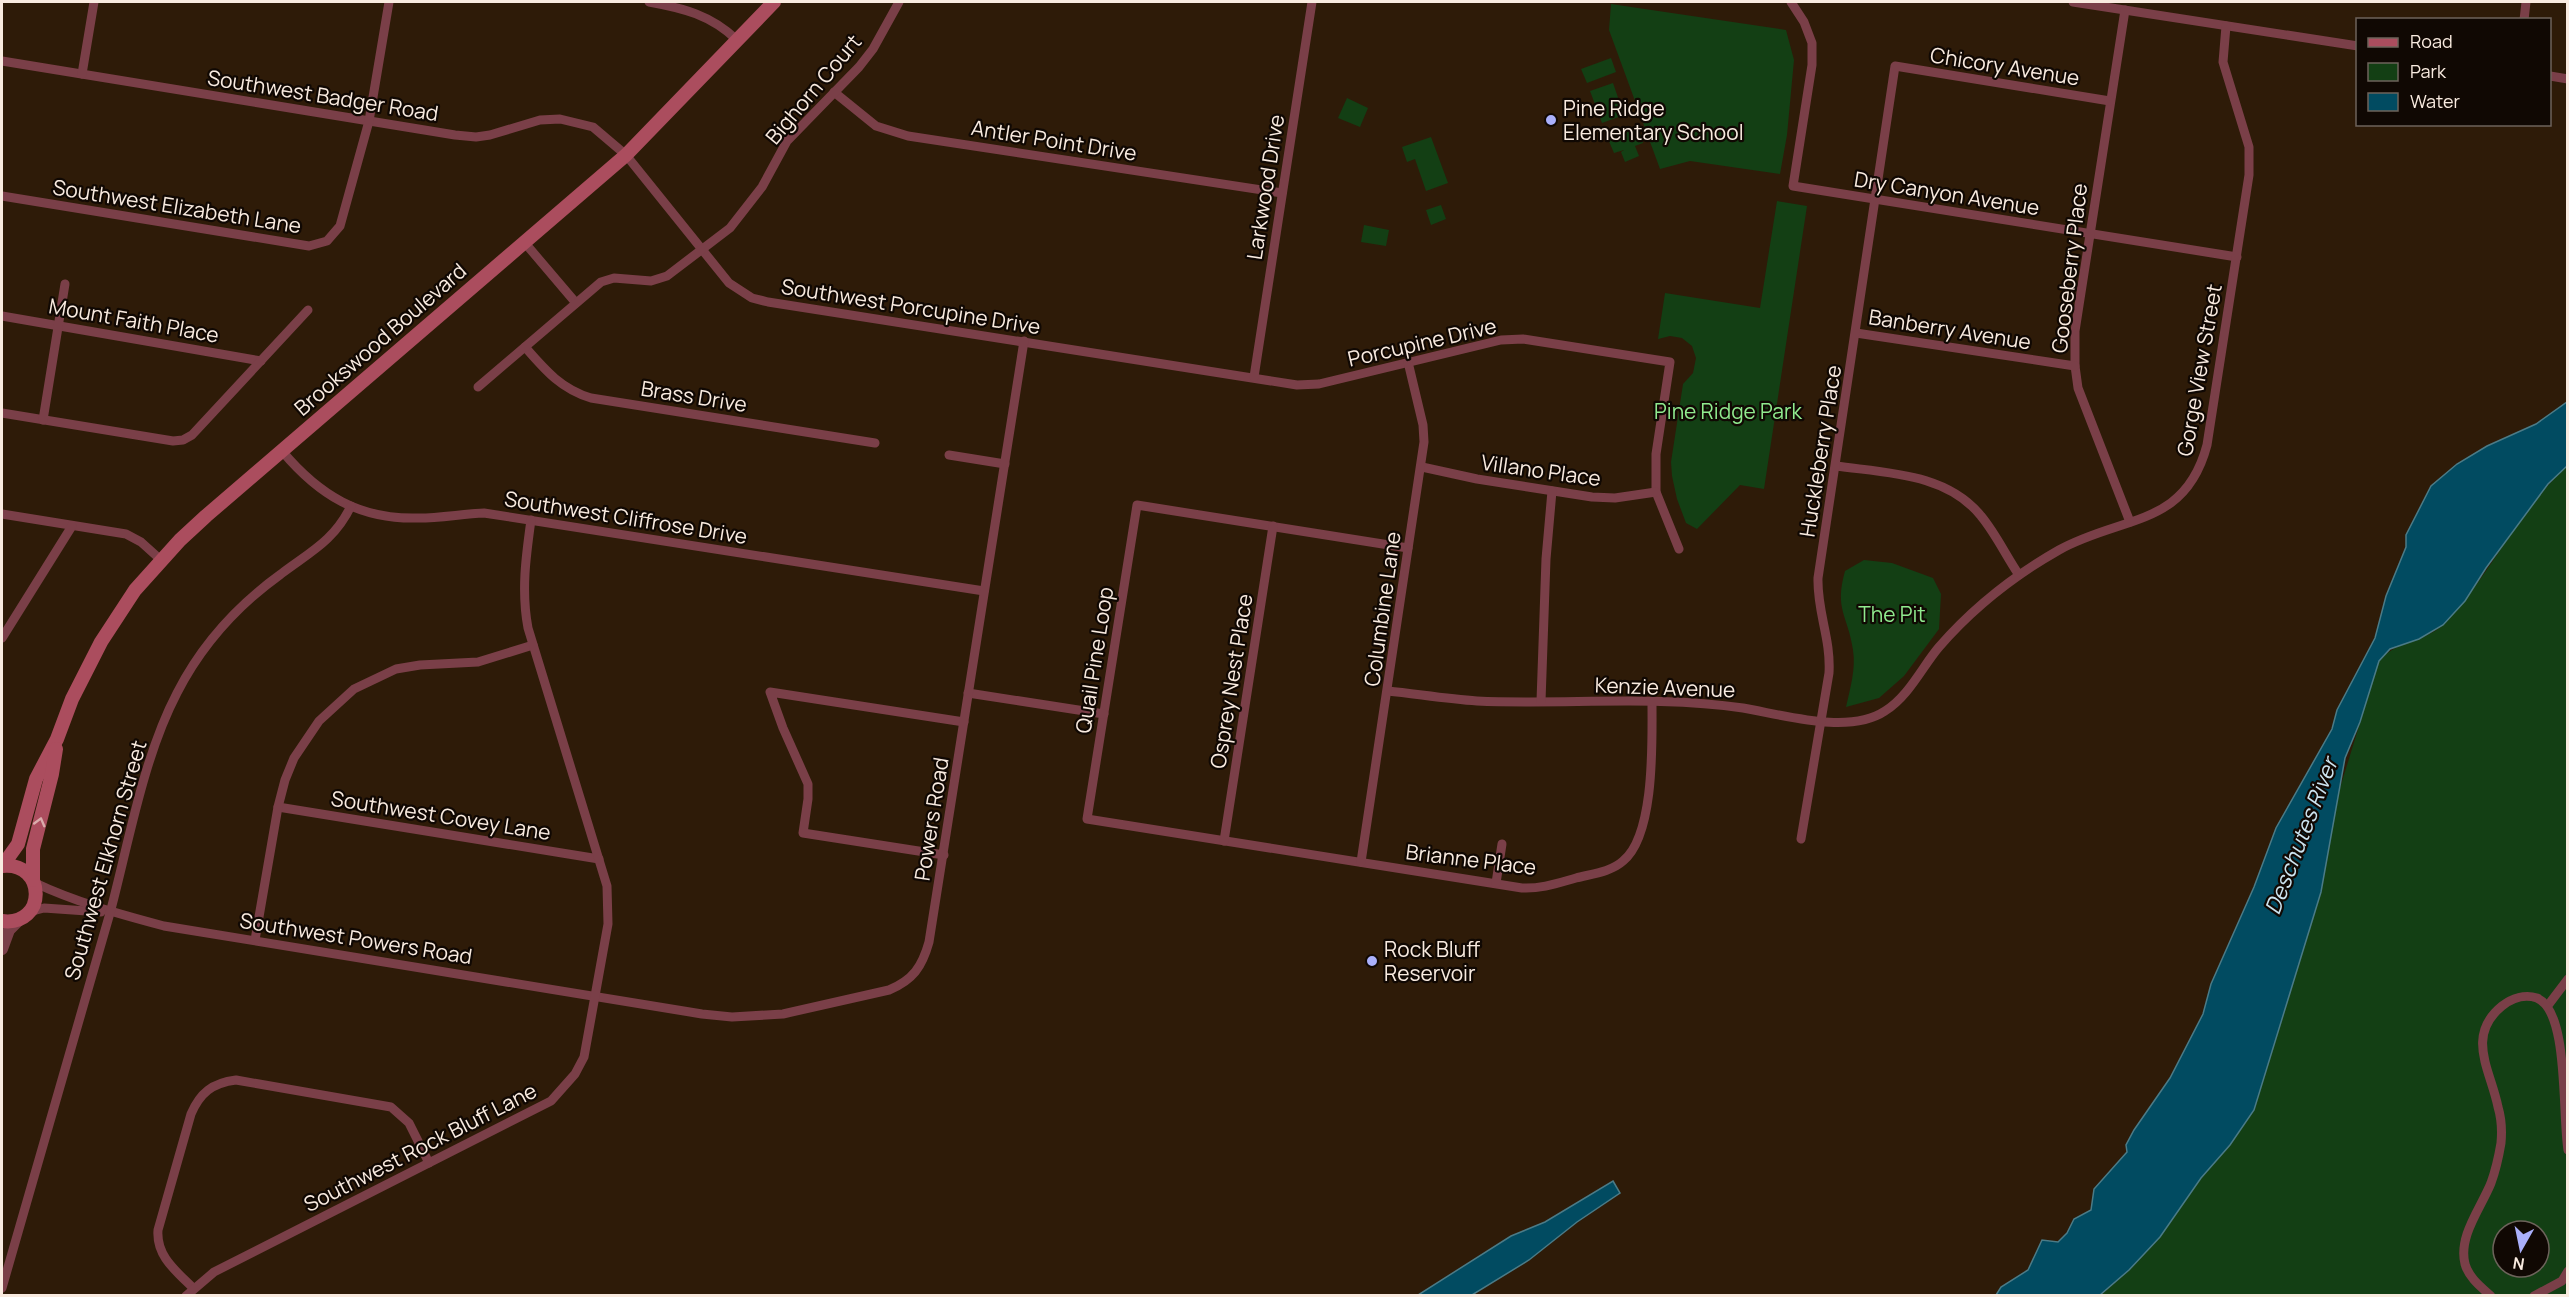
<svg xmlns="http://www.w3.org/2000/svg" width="2569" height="1297" viewBox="0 0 2569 1297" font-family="Manrope,sans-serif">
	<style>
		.green { fill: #133f14; fill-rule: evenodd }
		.water { fill: #014b61; stroke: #4b7b87; stroke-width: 1.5 }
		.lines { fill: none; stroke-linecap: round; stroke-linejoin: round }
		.minor { stroke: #7a3f48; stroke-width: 9 }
		.tertiary { stroke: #7a3f48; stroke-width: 12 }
		.secondary { stroke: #ab4d5e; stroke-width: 14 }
		.oneway { stroke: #daacac }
		.poi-dot { fill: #aab0fb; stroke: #100803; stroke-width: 2 }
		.labels { text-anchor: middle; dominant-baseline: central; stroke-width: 4.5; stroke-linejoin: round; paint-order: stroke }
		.street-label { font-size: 21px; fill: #f9ebe0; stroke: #100803 }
		.poi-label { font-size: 21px; fill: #f9ebe0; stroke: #100803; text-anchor: start }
		.park-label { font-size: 21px; fill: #90ea8e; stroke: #100803 }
		.water-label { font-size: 22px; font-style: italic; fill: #cce4f0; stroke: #100803 }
	</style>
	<rect width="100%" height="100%" fill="#2e1b08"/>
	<g class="green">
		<path d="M1611 4 1786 30 1794 60 1787 135 1780 174 1690 161 1660 169 1609 30Z"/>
		<path d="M1611 58 1616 72 1587 83 1581 69Z"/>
		<path d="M1613 83 1624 115 1602 123 1590 91Z"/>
		<path d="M1347 98 1368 108 1360 127 1338 118Z"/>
		<path d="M1638 128 1643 143 1635 146 1639 156 1625 162 1621 152 1624 150 1614 153 1608 139Z"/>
		<path d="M1431 137 1448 183 1426 191 1415 159 1407 162 1402 147Z"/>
		<path d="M1777 201 1807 206 1764 489 1740 485 1697 529 1686 523 1677 499 1672 476 1671 462 1683 384 1693 373 1696 358 1692 346 1682 338 1670 336 1658 339 1665 293 1760 308Z"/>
		<path d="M1441 205 1446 219 1431 225 1426 210Z"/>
		<path d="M1364 225 1389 230 1386 246 1361 242Z"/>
		<path d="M2567 466V1295L2100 1296 2129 1270 2160 1237 2201 1178 2230 1145 2254 1110 2307 937 2336 801 2379 661C2398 639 2426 643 2446 622 2491 574 2518 511 2567 466ZM2503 1231H2539V1267H2503Z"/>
		<path d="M1864 560 1892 563 1933 578 1941 594 1939 629 1904 676 1879 698 1846 707C1850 689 1856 669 1853 650 1848 615 1834 610 1845 571Z"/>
	</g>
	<g class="water">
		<path d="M2567 402V466L2548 484 2486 568 2465 601 2443 625 2419 639 2390 649 2379 661 2360 722 2345 758 2321 892 2254 1110 2230 1145 2201 1178 2160 1237 2129 1270 2100 1295H1996L2001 1287 2028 1270 2042 1240 2058 1242 2067 1233 2074 1219 2091 1210 2094 1189 2127 1152 2126 1145 2134 1130 2170 1078 2203 1014 2211 984 2254 887 2276 828 2332 729 2337 710 2375 638 2386 596 2406 547V535L2431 486 2457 464 2487 446 2536 424Z"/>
		<path d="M1613 1181 1620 1193 1577 1222 1529 1260 1472 1295H1418L1511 1236 1545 1222Z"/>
	</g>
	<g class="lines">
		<g class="minor">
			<path d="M649 2C683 8 711 15 737 40"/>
			<path d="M1791 2 1804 22 1812 43V65L1793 186 2237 257"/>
			<path d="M2073 2 2358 46"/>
			<path d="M2125 10 2075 331V366L2078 388 2130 522"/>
			<path d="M2524 20 2526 2"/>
			<path d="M2 61 455 135 476 137 490 135 540 120 560 119 593 127 626 155 729 283 752 298 768 302 1297 385 1319 384 1501 340 1523 339 1670 362 1656 454V492L1679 549"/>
			<path d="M82 74 94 2"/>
			<path d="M2550 76 2568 79"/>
			<path d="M834 92 876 126 908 136 1282 193"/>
			<path d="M2 196 309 246 327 241 340 226 369 121 389 2"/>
			<path d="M525 243 576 303"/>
			<path d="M2 316 261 361"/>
			<path d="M1856 333 2075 366"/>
			<path d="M525 347C545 370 561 389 591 398L875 443"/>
			<path d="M1254 377 1312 2"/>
			<path d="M478 387 601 282 614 278 651 281 667 276 730 228 762 187 787 141 859 67 873 49 899 2"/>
			<path d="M2 413 173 441 183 440 192 435 308 310"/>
			<path d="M43 420 65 284"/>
			<path d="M282 451C319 495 359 520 419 518 440 518 462 514 484 513L984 591"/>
			<path d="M949 455 1005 464"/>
			<path d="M1836 466C1886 473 1947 473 1981 516 1996 534 2006 556 2019 575"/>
			<path d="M1422 467 1477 479 1592 497 1615 498 1656 492"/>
			<path d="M2 514 126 534 141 542 161 560"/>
			<path d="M1408 548 1137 505 1087 819 1522 888C1541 889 1558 883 1576 878 1591 874 1611 872 1623 861 1655 835 1652 742 1652 703"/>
			<path d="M2 638 72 526"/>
			<path d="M1388 691C1417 694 1447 699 1477 701 1565 705 1655 695 1743 708 1784 715 1849 735 1885 711 1909 696 1922 667 1939 647 1973 608 2015 575 2059 550 2122 515 2185 528 2207 445L2249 175V147L2223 62 2226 26"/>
			<path d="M968 693 1104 714"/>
			<path d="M1541 701 1546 559 1552 491"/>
			<path d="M278 807 599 859"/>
			<path d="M1801 839 1829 673C1831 638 1817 612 1818 578L1895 66 2110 101"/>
			<path d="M1224 841 1273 526"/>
			<path d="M944 855 803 833 808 799V784L783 728 770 692 964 722"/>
			<path d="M1361 862 1424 442 1423 425 1408 362"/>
			<path d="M33 882C75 902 119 914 164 926L702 1014 732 1017 783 1014 889 990C913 980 922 967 929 942L1024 341"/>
			<path d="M1496 883 1502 844"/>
			<path d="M29 912 44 908 101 912"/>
			<path d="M255 940 278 807 285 780 294 758 319 721 354 689 396 669 420 665 478 662 533 645"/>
			<path d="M2549 1004 2568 979"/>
			<path d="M2 1288C38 1163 74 1038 110 913 129 842 143 758 177 693 201 646 238 605 281 574 310 552 334 541 351 506"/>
			<path d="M193 1288C176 1271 156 1256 158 1230L191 1114C200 1093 212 1083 236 1080L391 1107 409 1123 429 1163"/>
			<path d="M186 1296 214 1272 551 1101 575 1074 584 1057 608 924 607 886 528 628C521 591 526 556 531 520"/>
			<path d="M2491 1296C2481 1287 2469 1278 2465 1264 2458 1236 2481 1208 2491 1183 2495 1172 2499 1155 2501 1143 2502 1132 2501 1117 2498 1107 2491 1071 2465 1036 2502 1006 2512 998 2525 994 2537 998 2569 1011 2562 1113 2568 1150"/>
			<path d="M2534 1296 2562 1281 2568 1271"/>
		</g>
		<path class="tertiary" d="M2 949 9 930 20 919"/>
		<g class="secondary">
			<path d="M3 865 18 844 36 779 57 739 72 699 101 642 135 590 180 540 206 516 626 155 774 2"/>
			<path d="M2 866C47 861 47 927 2 921"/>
			<path d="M33 880V849L52 774 56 749"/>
		</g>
	</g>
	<defs><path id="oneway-chevron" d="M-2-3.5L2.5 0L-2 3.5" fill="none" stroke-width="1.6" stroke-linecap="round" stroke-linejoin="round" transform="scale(1.5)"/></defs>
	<use class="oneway" href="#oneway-chevron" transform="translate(40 822) rotate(-75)"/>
	<g class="poi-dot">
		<circle cx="1551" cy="120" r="6"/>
		<circle cx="1372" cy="961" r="6"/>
	</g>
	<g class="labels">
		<g class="street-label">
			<text transform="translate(2005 66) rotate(9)">Chicory Avenue</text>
			<text transform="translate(813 89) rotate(-50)">Bighorn Court</text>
			<text transform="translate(323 95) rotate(9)">Southwest Badger Road</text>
			<text transform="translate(1054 140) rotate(9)">Antler Point Drive</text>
			<text transform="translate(1265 187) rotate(-81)">Larkwood Drive</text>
			<text transform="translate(1947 193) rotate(9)">Dry Canyon Avenue</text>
			<text transform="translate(177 206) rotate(9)">Southwest Elizabeth Lane</text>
			<text transform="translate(2069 268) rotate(-83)">Gooseberry Place</text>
			<text transform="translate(911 306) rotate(9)">Southwest Porcupine Drive</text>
			<text transform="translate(134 320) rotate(10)">Mount Faith Place</text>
			<text transform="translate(1950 329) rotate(9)">Banberry Avenue</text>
			<text transform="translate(380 339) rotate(-41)">Brookswood Boulevard</text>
			<text transform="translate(1422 342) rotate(-13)">Porcupine Drive</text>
			<text transform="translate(2199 370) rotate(-80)">Gorge View Street</text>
			<text transform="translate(694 396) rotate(9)">Brass Drive</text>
			<text transform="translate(1820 451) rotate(-81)">Huckleberry Place</text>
			<text transform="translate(1541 470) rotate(8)">Villano Place</text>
			<text transform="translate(626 517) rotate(9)">Southwest Cliffrose Drive</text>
			<text transform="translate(1382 609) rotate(-82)">Columbine Lane</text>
			<text transform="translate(1094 660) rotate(-81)">Quail Pine Loop</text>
			<text transform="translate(1231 681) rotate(-81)">Osprey Nest Place</text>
			<text transform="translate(1665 687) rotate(2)">Kenzie Avenue</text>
			<text transform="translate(441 815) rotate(9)">Southwest Covey Lane</text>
			<text transform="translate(931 819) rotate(-81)">Powers Road</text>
			<text transform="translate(1471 859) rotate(7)">Brianne Place</text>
			<text transform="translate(105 860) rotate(-74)">Southwest Elkhorn Street</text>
			<text transform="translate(356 938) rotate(9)">Southwest Powers Road</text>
			<text transform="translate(420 1147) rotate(-27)">Southwest Rock Bluff Lane</text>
		</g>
		<g class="poi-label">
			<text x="1563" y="108">Pine Ridge<tspan x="1563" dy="24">Elementary School</tspan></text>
			<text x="1384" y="949">Rock Bluff<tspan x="1384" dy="24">Reservoir</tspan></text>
		</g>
		<g class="park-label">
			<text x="1728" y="411">Pine Ridge Park</text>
			<text x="1892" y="614">The Pit</text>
		</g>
		<g class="water-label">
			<text transform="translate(2301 836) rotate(-69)">Deschutes River</text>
		</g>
	</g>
	<rect width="2569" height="1297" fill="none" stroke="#f9ebe0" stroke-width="6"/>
	<rect x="2356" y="18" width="195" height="108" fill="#100803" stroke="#6d635b" stroke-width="1.5"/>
	<rect x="2368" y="38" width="30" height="9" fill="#ab4d5e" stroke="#6d635b" stroke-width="1.5"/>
	<text x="2410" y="48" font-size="18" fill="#f9ebe0">Road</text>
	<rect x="2368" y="63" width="30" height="18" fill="#133f14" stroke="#6d635b" stroke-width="1.5"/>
	<text x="2410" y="78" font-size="18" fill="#f9ebe0">Park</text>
	<rect x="2368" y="93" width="30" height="18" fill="#014b61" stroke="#6d635b" stroke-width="1.5"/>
	<text x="2410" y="108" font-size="18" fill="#f9ebe0">Water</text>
	<g transform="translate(2521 1249) rotate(189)"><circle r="28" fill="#100803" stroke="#6d635b" stroke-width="1.5"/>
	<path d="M0-4.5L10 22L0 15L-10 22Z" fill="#aab0fb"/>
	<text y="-9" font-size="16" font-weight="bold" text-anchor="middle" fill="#f9ebe0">N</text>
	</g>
</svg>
